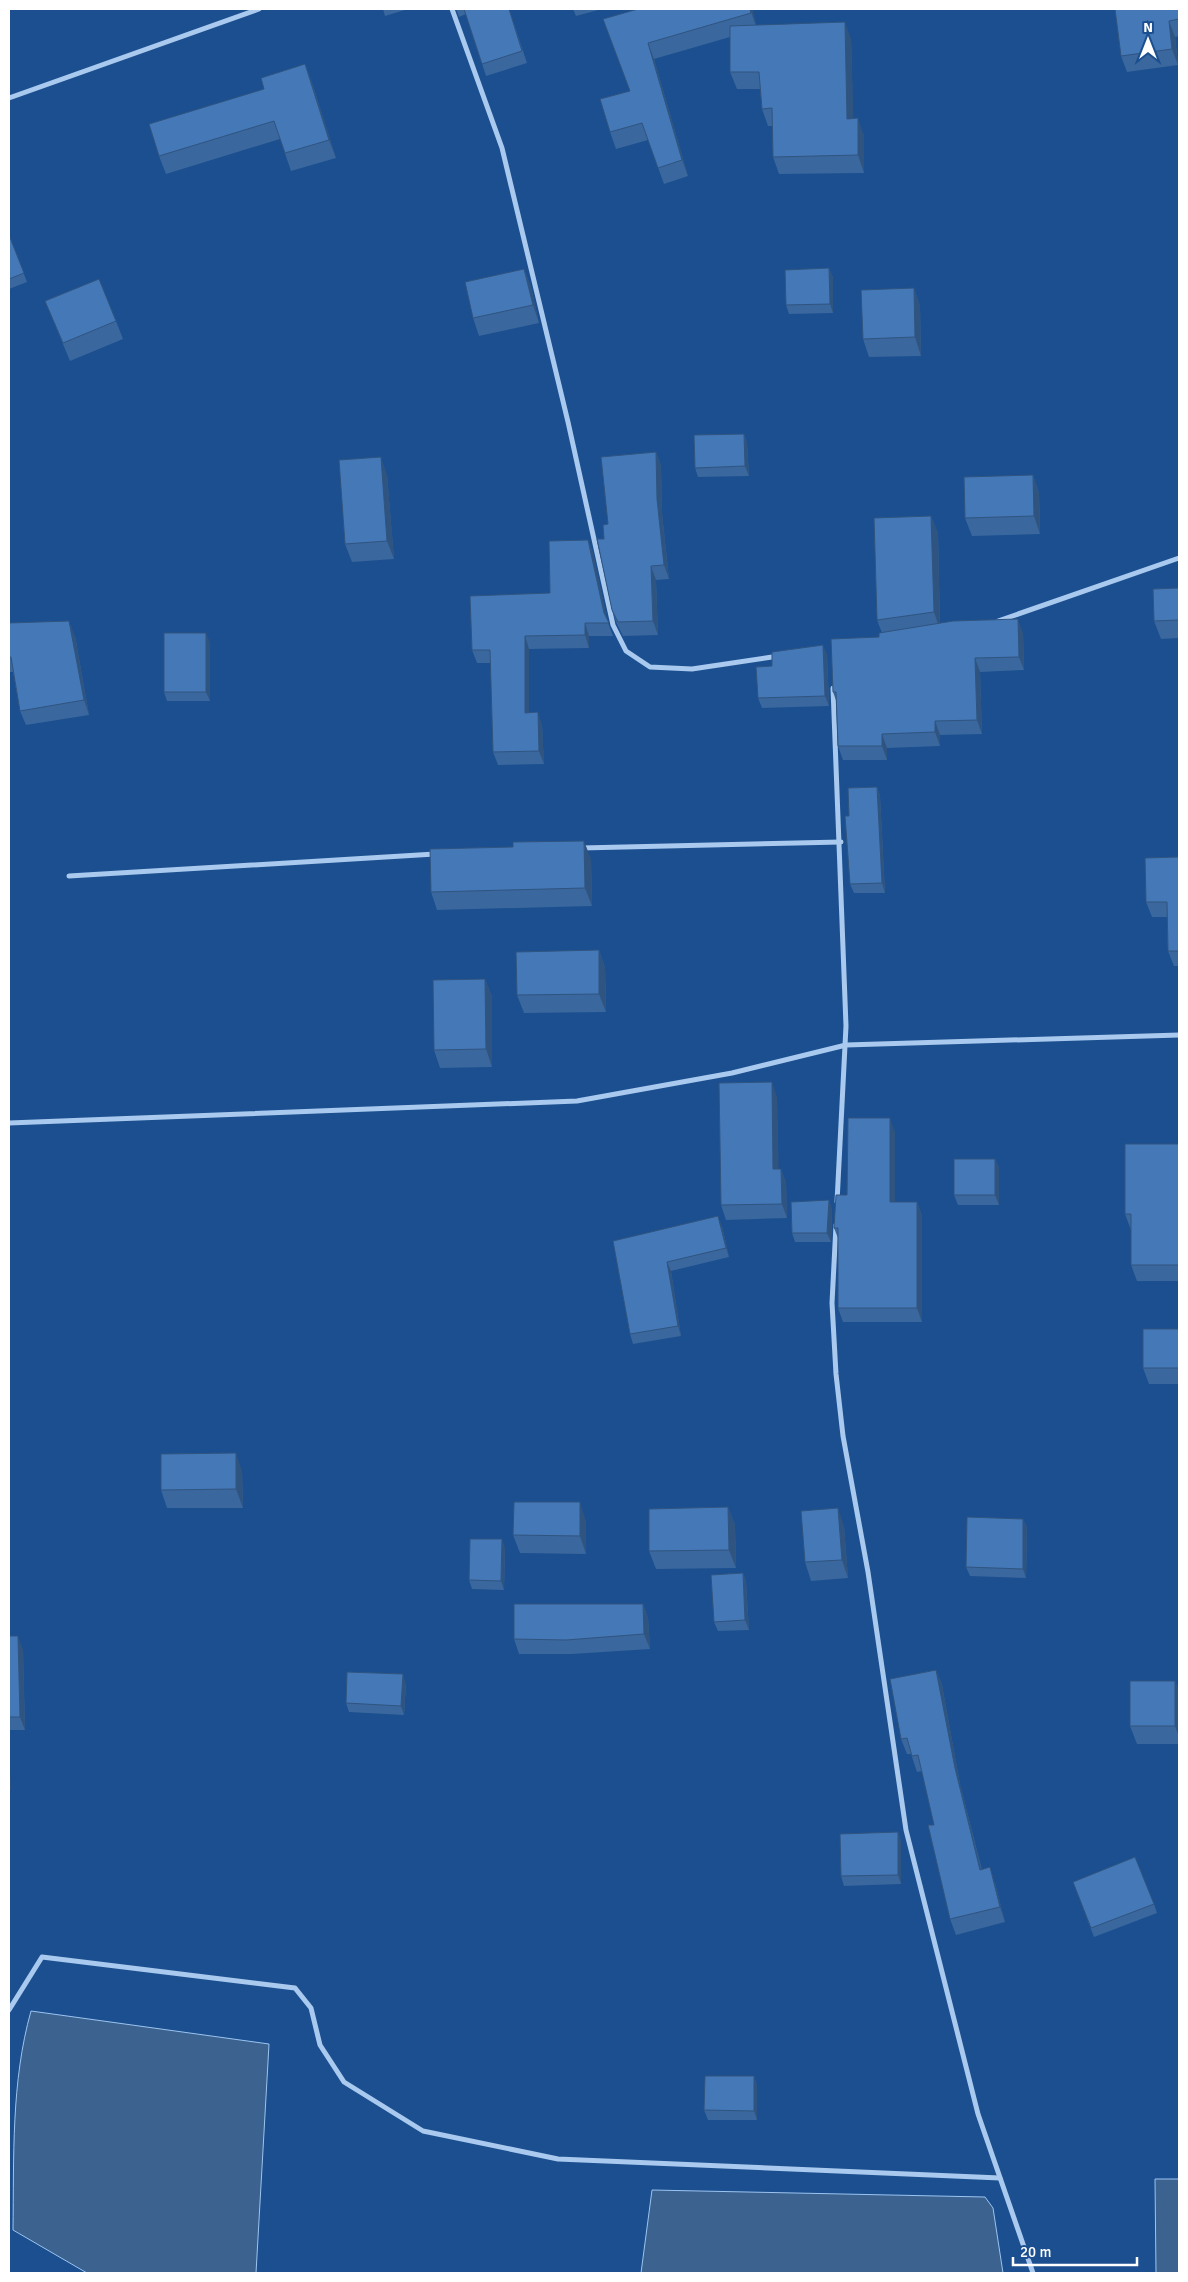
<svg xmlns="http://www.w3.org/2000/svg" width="1188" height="2282" viewBox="0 0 1188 2282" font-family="Signika,sans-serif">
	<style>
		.water { fill: #3c6290; stroke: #9cc4f0 }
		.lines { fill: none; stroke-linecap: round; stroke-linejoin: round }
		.street { stroke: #a9c9ee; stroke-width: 5 }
		.wall { fill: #3a679d }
		.shaded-wall { fill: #305480 }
		.building { fill: #4478b7; stroke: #305480 }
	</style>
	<rect width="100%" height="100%" fill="#1b4f8f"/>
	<g class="water">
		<path d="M31 2011 269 2044 256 2273H87L13 2230C14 2157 11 2082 31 2011Z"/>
		<path d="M1155 2179H1179V2273H1156Z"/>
		<path d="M652 2190 985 2197 993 2208 1003 2273H641Z"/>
	</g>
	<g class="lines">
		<g class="street">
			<path d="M452 9 502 148 568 422 613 625 626 651 650 667 692 669 779 656"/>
			<path d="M9 98 259 9"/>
			<path d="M998 621 1179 558"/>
			<path d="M833 688 846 1026 837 1202"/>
			<path d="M581 848 841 842"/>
			<path d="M69 876 435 854"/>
			<path d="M9 1123 577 1101 732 1073 846 1045 1179 1035"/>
			<path d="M836 1225 832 1303 836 1374 843 1436 868 1572 906 1830 978 2114 1033 2273"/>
			<path d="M9 2010 42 1957 295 1988 311 2008 320 2045 344 2082 423 2131 558 2159 1000 2178"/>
		</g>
	</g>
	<g class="wall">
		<path d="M383 9H408L385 16Z"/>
		<path d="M456 9H509L527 63 486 76 466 14 459 17Z"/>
		<path d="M573 9H602L576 16Z"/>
		<path d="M752 9 756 25 851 39 853 118 864 136V173L779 174 773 157 772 126H768L762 109 760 89H737L730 72V37L654 59 688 176 664 184 648 140 616 149 610 132 630 91 603 19Z"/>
		<path d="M1179 9V36L1175 37 1178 65 1127 72 1121 56Z"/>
		<path d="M305 64 312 83 336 158 291 171 280 139 166 174 159 156 264 89Z"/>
		<path d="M9 235 27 282 9 289Z"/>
		<path d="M829 268 833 278V313L789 314 786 305Z"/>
		<path d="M524 269 531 287 539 323 479 336 473 318Z"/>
		<path d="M914 288 920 306 921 356 869 357 863 339Z"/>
		<path d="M45 301 116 321 123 339 70 361Z"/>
		<path d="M744 434 747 443 749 476 698 477 695 468Z"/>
		<path d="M656 452 661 466 662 513 669 579 656 580 658 635 623 636 617 624 612 610 604 539 608 524Z"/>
		<path d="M387 475 394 559 352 562 345 544Z"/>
		<path d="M1033 475 1039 493 1040 534 972 536 965 518Z"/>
		<path d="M931 516 938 534 940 623 1023 633 1024 670 980 672 982 734 940 735V746L887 748V760H843L838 746 837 703 833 692 879 637 882 633 877 620Z"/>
		<path d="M588 540 593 553 607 620 613 636H589V648L529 649V713L542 725 544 764 498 765 493 752 491 663H477L472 650 550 593Z"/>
		<path d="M1179 588V638L1161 639 1154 621Z"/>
		<path d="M9 623 75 636 89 715 26 725 20 711 13 672H9Z"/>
		<path d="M210 642V701H167L164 692Z"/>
		<path d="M827 654 829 706 762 708 758 698Z"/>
		<path d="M877 787 880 796 885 893H854L850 884 849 816Z"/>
		<path d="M1179 857V966H1174L1168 951 1167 917H1152L1146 902Z"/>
		<path d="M591 859 592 906 437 910 431 892Z"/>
		<path d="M599 950 605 968 606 1012 524 1013 517 995Z"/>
		<path d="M485 979 492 997V1067L440 1068 434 1050Z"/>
		<path d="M777 1097 778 1169H781L786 1183 787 1218 726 1220 721 1205Z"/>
		<path d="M895 1132V1202H917L922 1216V1322H843L838 1308V1238L834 1228 847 1195Z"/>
		<path d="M1179 1144V1281H1137L1131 1265V1230L1125 1214Z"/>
		<path d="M995 1159 999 1168V1205H958L954 1195Z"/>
		<path d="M829 1200 832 1210 831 1242H795L792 1233Z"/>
		<path d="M722 1226 729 1257 671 1271 681 1336 633 1344 630 1334 613 1241Z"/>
		<path d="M1179 1329V1384H1149L1143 1368Z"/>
		<path d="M242 1471 243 1508H167L161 1490Z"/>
		<path d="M728 1507 735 1525 736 1568 656 1569 649 1551Z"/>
		<path d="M1023 1519 1027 1528 1026 1578 970 1576 966 1567Z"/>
		<path d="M586 1521V1554L520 1553 513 1535Z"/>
		<path d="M844 1526 848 1578 811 1581 805 1562Z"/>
		<path d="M505 1548 504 1590 472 1589 469 1580Z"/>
		<path d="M743 1573 746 1582 749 1630 718 1631 714 1622Z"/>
		<path d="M643 1604 648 1618 650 1649 572 1654H519L514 1639Z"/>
		<path d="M9 1636 23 1650 25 1730H9Z"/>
		<path d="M936 1670 942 1685 960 1784 982 1870 995 1883 1005 1922 956 1935 950 1919 934 1825 922 1771 917 1772 911 1754H907L901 1739Z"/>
		<path d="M1175 1681 1179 1691V1744H1137L1130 1726Z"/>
		<path d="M406 1684 404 1715 349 1712 346 1703Z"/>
		<path d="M898 1832 901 1842V1884L844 1886 841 1876Z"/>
		<path d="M1073 1882 1154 1904 1157 1913 1094 1937Z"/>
		<path d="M754 2076 757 2086V2120H708L704 2110Z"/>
	</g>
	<g class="shaded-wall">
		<path d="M750 9H752L757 29Z"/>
		<path d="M1169 21 1175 37 1178 65 1172 49Z"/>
		<path d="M845 22 851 39 854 136 847 119Z"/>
		<path d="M648 43 654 59 688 176 682 160Z"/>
		<path d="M305 64 312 83 336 158 329 140Z"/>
		<path d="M858 118 864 136V173L858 155Z"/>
		<path d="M829 268 833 278V313L830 304Z"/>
		<path d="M524 269 531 287 539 323 533 305Z"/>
		<path d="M914 288 920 306 921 356 915 337Z"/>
		<path d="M744 434 747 443 749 476 745 466Z"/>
		<path d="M656 452 661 466 662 513 669 579 664 565 657 499Z"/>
		<path d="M381 457 387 475 394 559 387 541Z"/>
		<path d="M1033 475 1039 493 1040 534 1034 516Z"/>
		<path d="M931 516 938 534 940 630 934 612Z"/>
		<path d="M588 540 593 553 608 623 604 613Z"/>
		<path d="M651 566 656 580 658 635 653 621Z"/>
		<path d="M1018 619 1023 633 1024 670 1019 657Z"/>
		<path d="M69 621 75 636 89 715 84 700Z"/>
		<path d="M585 623 589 636V648L585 635Z"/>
		<path d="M206 633 210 642V701L206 692Z"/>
		<path d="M525 636 529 649V726L525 713Z"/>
		<path d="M823 645 827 654 829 706 825 696Z"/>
		<path d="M975 658 980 672 982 734 977 720Z"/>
		<path d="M538 712 542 725 544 764 539 751Z"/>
		<path d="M935 721 940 735V746L935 732Z"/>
		<path d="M882 734 887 748V760L882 746Z"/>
		<path d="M877 787 880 796 885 893 882 883Z"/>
		<path d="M584 841 591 859 592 906 585 888Z"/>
		<path d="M599 950 605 968 606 1012 599 994Z"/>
		<path d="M485 979 492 997V1067L486 1049Z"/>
		<path d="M772 1082 777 1097 779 1183 773 1169Z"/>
		<path d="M890 1118 895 1132V1216L890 1202Z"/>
		<path d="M995 1159 999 1168V1205L995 1195Z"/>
		<path d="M781 1169 786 1183 787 1218 782 1204Z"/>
		<path d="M829 1200 832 1210 831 1242 827 1233Z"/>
		<path d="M917 1202 922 1216V1322L917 1308Z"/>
		<path d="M718 1216 722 1226 729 1257 726 1248Z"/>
		<path d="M667 1262 671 1271 681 1336 678 1326Z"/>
		<path d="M236 1453 242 1471 243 1508 236 1489Z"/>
		<path d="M580 1502 586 1521V1554L580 1536Z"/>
		<path d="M728 1507 735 1525 736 1568 729 1550Z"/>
		<path d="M838 1508 844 1526 848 1578 842 1560Z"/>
		<path d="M1023 1519 1027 1528 1026 1578 1023 1569Z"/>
		<path d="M502 1539 505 1548 504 1590 501 1581Z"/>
		<path d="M743 1573 746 1582 749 1630 745 1620Z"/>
		<path d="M643 1604 648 1618 650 1649 644 1634Z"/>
		<path d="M18 1636 23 1650 25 1730 20 1717Z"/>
		<path d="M936 1670 942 1685 960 1784 985 1885 980 1870 955 1768Z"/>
		<path d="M403 1674 406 1684 404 1715 401 1706Z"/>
		<path d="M1175 1681 1179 1691V1737L1175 1726Z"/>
		<path d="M9 1749 11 1791 9 1786Z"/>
		<path d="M898 1832 901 1842V1884L898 1875Z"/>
		<path d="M990 1867 995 1883 1005 1922 1000 1907Z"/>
		<path d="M754 2076 757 2086V2120L754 2111Z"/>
	</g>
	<g class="building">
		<path d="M464 9H509L522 51 482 64Z"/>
		<path d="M638 9H750L751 13 648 43 682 160 658 168 642 123 610 132 600 99 630 91 603 19Z"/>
		<path d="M1115 9H1179V19L1169 21 1172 49 1121 56Z"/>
		<path d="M845 22 847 119 858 118V155L773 157 772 108 762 109 759 72H730V26Z"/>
		<path d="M305 64 329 140 285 153 274 121 159 156 149 124 264 89 261 78Z"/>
		<path d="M9 235 24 273 9 279Z"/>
		<path d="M829 268 830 304 786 305 785 270Z"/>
		<path d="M524 269 533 305 473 318 465 282Z"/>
		<path d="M99 279 116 321 63 343 45 301Z"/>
		<path d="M914 288 915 337 863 339 861 290Z"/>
		<path d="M744 434 745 466 695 468 694 435Z"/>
		<path d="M656 452 657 499 664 565 651 566 653 621 618 622 612 610 597 539H604L603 525 608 524 601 457Z"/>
		<path d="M381 457 387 541 345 544 339 460Z"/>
		<path d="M1033 475 1034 516 965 518 964 477Z"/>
		<path d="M931 516 934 612 877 620 874 518Z"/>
		<path d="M588 540 604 613 609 623H585V635L525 636V713L538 712 539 751 493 752 490 650H472L470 596 550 593 549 541Z"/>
		<path d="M1179 588V620L1154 621 1153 589Z"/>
		<path d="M1018 619 1019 657 975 658 977 720 935 721V732L882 734V746H838L836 692H833L831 639 879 637V633L953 621Z"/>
		<path d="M69 621 84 700 20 711 11 657H9V623Z"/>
		<rect x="164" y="633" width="42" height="59"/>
		<path d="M823 645 825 696 758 698 756 667 772 666V652Z"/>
		<path d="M877 787 882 883 850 884 845 816H849L848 788Z"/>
		<path d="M584 841 585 888 431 892 430 849 513 847V842Z"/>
		<path d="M1179 857V951H1168L1167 902H1146L1145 858Z"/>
		<path d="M599 950V994L517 995 516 952Z"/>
		<path d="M485 979 486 1049 434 1050 433 980Z"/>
		<path d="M772 1082 773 1169H781L782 1204 721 1205 719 1083Z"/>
		<path d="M848 1118H890V1202H917V1308H838V1228H834L836 1195H847Z"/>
		<path d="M1125 1144H1179V1265H1131V1214H1125Z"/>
		<rect x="954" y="1159" width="41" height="36"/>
		<path d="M829 1200 827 1233H792L791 1202Z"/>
		<path d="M718 1216 726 1248 667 1262 678 1326 630 1334 613 1241Z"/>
		<rect x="1143" y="1329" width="36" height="39"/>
		<path d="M236 1453V1489L161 1490V1454Z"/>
		<path d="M514 1502H580V1536L513 1535Z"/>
		<path d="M728 1507 729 1550 649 1551V1509Z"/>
		<path d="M838 1508 842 1560 805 1562 801 1511Z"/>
		<path d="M967 1517 1023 1519V1569L966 1567Z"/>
		<path d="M470 1539H502L501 1581 469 1580Z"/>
		<path d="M743 1573 745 1620 714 1622 711 1575Z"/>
		<path d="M514 1604H643L644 1634 566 1640 514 1639Z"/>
		<path d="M9 1636H18L20 1717H9Z"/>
		<path d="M936 1670 955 1768 980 1870 990 1867 1000 1907 950 1919 928 1825H934L918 1755 912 1756 907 1738 901 1739 890 1679Z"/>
		<path d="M347 1672 403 1674 401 1706 346 1703Z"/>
		<rect x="1130" y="1681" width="45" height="45"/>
		<path d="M898 1832V1875L841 1876 840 1834Z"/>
		<path d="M1135 1857 1154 1904 1091 1928 1073 1882Z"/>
		<path d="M705 2076H754V2111L704 2110Z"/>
	</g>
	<rect width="1188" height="2282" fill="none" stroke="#ffffff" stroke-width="20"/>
	<g transform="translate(1148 40)" stroke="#1b4f8f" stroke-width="4" paint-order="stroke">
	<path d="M0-4L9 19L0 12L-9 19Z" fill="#ffffff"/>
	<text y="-8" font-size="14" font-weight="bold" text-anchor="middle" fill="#ffffff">N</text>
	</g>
	<path d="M1013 2257v8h124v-8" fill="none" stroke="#ffffff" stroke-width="2.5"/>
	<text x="1020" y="2257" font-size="15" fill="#ffffff" stroke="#1b4f8f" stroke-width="4" paint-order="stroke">20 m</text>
</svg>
